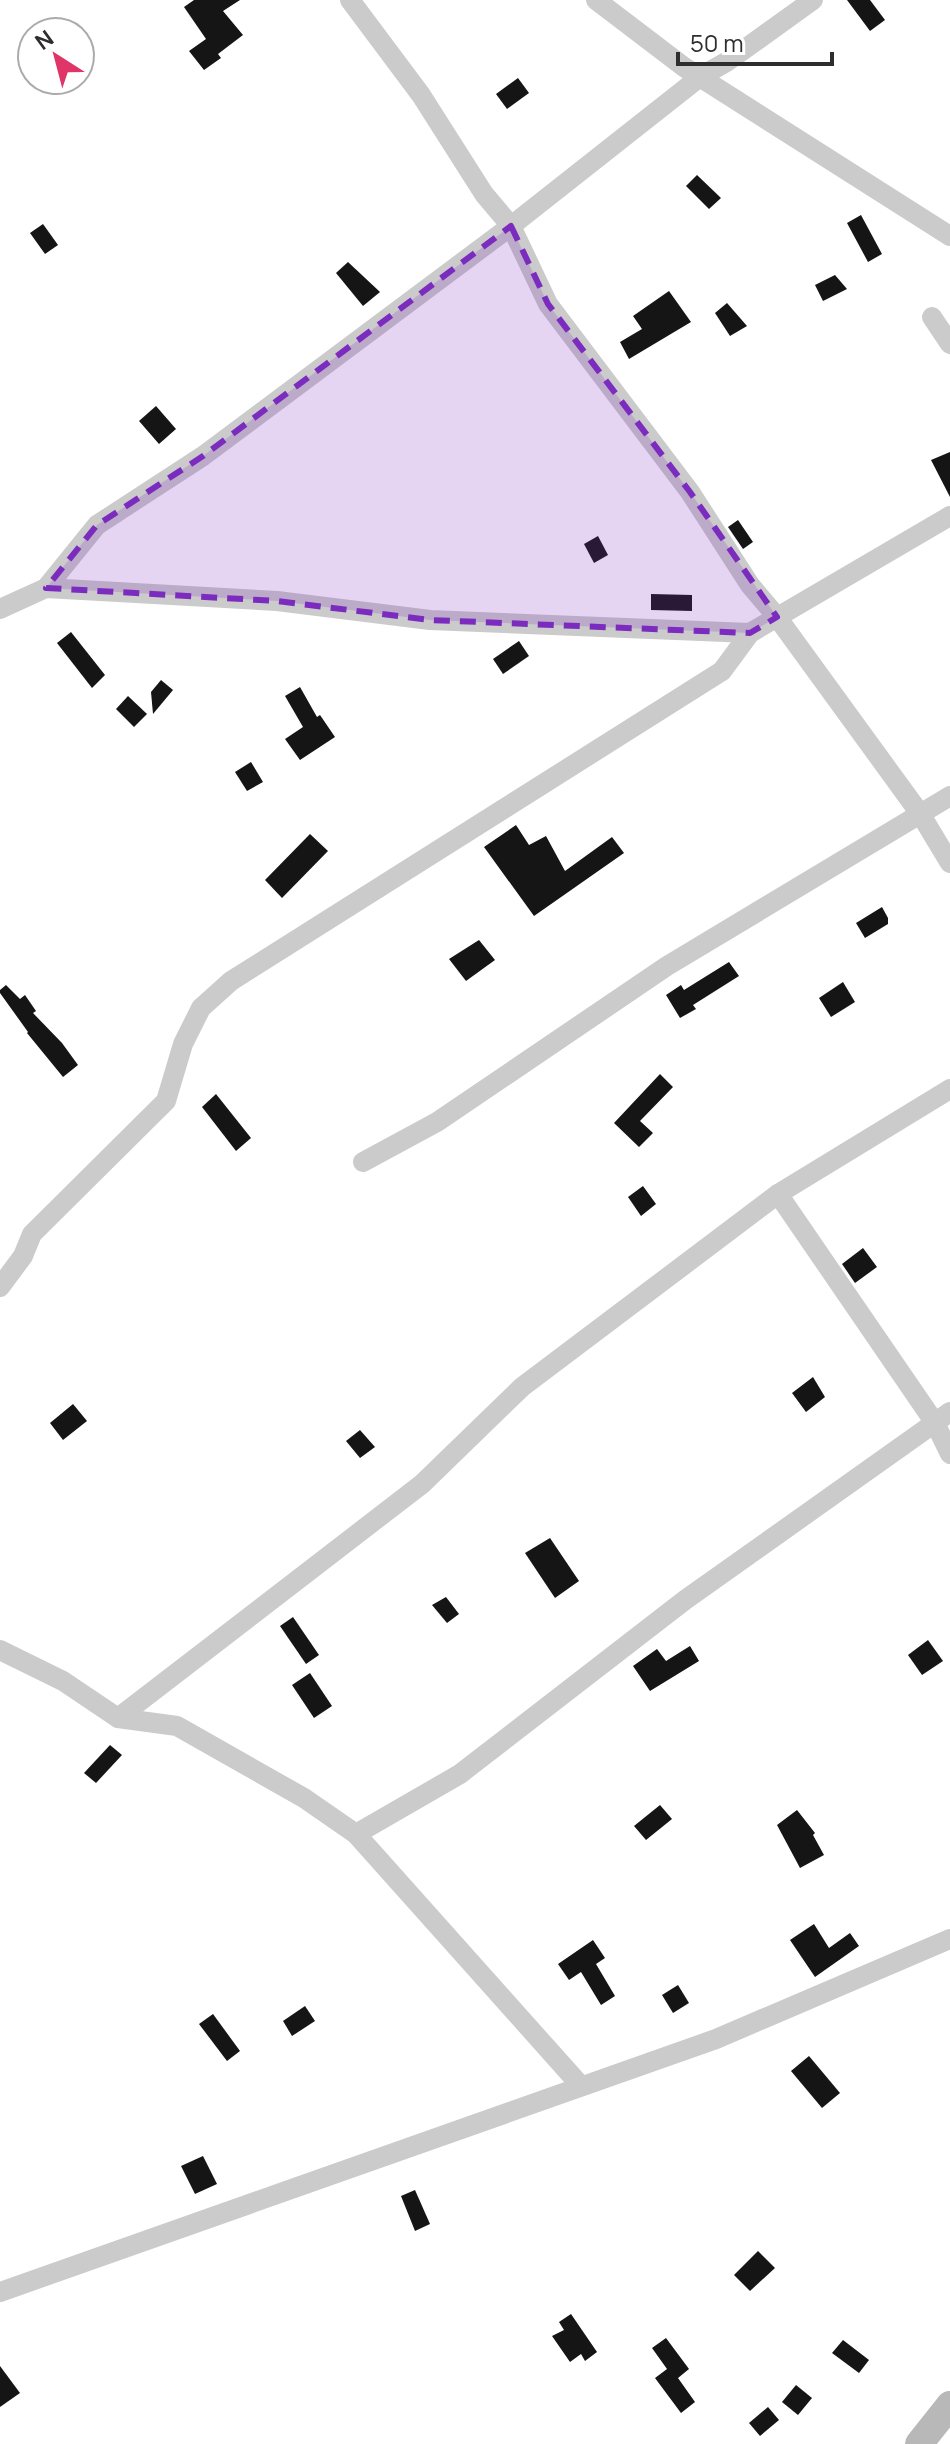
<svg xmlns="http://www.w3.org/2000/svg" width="950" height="2444" viewBox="0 0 950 2444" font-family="Manrope,sans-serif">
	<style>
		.building { fill: #151515 }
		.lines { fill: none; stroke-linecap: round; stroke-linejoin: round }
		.minor { stroke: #cbcbcb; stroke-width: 20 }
		.secondary { stroke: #b8b8b8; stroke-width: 28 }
		.marked { fill: #7b2cbf; fill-opacity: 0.2; stroke: #7b2cbf; stroke-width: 6; stroke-dasharray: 16 10; stroke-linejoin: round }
	</style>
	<rect width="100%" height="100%" fill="#fff"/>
	<g class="building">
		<path d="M194 0H240L223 11 243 35 218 54 221 58 204 70 189 51 206 39 184 7Z"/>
		<path d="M847 0H870L885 20 870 31Z"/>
		<path d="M518 78 529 93 507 109 496 94Z"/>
		<path d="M697 175 721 198 709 209 686 186Z"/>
		<path d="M861 215 882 254 868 262 847 223Z"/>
		<path d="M43 224 58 245 45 254 30 233Z"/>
		<path d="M348 262 380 292 363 306 336 273Z"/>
		<path d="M835 275 847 289 823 301 815 285Z"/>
		<path d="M669 291 691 322 629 359 620 342 642 329 633 316Z"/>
		<path d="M727 303 747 326 730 336 715 313Z"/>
		<path d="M156 406 176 429 159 444 139 421Z"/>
		<path d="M950 452V497L931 460Z"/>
		<path d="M738 520 753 542 743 549 728 527Z"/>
		<path d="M598 536 608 555 594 563 584 544Z"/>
		<path d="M651 594 692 595V611L651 610Z"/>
		<path d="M71 632 105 675 92 688 57 643Z"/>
		<path d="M519 641 529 656 503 674 493 659Z"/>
		<path d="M161 680 173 690 153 714 151 692Z"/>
		<path d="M300 687 317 717 320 715 335 737 300 760 285 739 303 727 285 696Z"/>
		<path d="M128 696 147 714 134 727 116 709Z"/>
		<path d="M251 762 263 782 247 791 235 772Z"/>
		<path d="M516 825 529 845 546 836 565 871 612 837 624 853 534 916 484 847Z"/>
		<path d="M310 834 328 851 282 898 265 880Z"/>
		<path d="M882 907 888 918V924L865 938 856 923Z"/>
		<path d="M479 940 495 960 466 981 449 959Z"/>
		<path d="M729 962 739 976 693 1005 696 1009 680 1018 666 995 681 985 684 990Z"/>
		<path d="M843 982 855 1002 831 1017 819 998Z"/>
		<path d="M6 985 20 999 25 995 36 1011 33 1013 62 1043 78 1065 63 1077 27 1033 28 1032 0 993V990Z"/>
		<path d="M660 1074 673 1087 640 1121 653 1133 639 1147 614 1123Z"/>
		<path d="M216 1094 251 1138 236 1151 202 1107Z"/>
		<path d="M643 1186 656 1204 641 1216 628 1197Z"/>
		<path d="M863 1248 877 1267 855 1283 842 1264Z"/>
		<path d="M813 1377 825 1397 806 1412 792 1393Z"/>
		<path d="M73 1404 87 1421 63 1440 50 1423Z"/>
		<path d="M360 1430 375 1447 360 1458 346 1441Z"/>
		<path d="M550 1538 579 1581 555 1598 525 1553Z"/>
		<path d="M446 1597 459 1614 447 1623 432 1605Z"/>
		<path d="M293 1617 319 1655 306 1664 280 1626Z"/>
		<path d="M928 1640 943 1661 922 1675 908 1655Z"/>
		<path d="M690 1646 699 1661 650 1691 633 1666 657 1649 666 1661Z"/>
		<path d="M310 1673 332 1706 314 1718 292 1685Z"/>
		<path d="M110 1745 122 1755 96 1783 84 1773Z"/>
		<path d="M660 1805 672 1819 646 1840 634 1826Z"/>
		<path d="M797 1810 815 1833 813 1835 824 1855 800 1868 777 1825Z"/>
		<path d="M814 1924 829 1948 850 1933 859 1946 815 1977 790 1940Z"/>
		<path d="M593 1940 605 1958 596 1964 615 1996 601 2005 581 1972 569 1980 558 1964Z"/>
		<path d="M678 1985 689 2003 673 2013 662 1995Z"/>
		<path d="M305 2006 315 2021 292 2036 283 2021Z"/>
		<path d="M213 2014 240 2051 227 2061 199 2024Z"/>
		<path d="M809 2056 840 2093 822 2108 791 2071Z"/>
		<path d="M203 2156 217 2184 195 2194 181 2166Z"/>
		<path d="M415 2190 430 2224 415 2231 401 2196Z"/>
		<path d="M758 2251 775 2268 750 2291 734 2275Z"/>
		<path d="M571 2314 597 2352 585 2361 581 2354 570 2362 552 2336 564 2330 559 2322Z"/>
		<path d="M666 2338 689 2369 678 2378 695 2402 681 2413 655 2378 667 2369 652 2348Z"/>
		<path d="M843 2340 869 2360 859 2373 832 2353Z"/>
		<path d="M0 2366 20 2393 0 2407Z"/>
		<path d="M796 2385 812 2398 798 2415 782 2402Z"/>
		<path d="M768 2407 779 2420 760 2436 749 2423Z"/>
	</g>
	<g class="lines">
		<g class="minor">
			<path d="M350 0 421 95 484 194 511 226 548 304 690 492 750 585 777 617 921 815 950 863"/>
			<path d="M596 0 684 67 950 236"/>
			<path d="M932 317 950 344"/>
			<path d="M46 588 97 525 203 456 511 226 700 77 728 61 813 0"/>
			<path d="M0 609 46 588 277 601 430 620 750 633"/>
			<path d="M363 1162 437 1122 667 966 950 796"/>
			<path d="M778 1194 935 1423 950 1454"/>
			<path d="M0 1287 23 1256 32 1234 166 1101 183 1044 201 1008 231 981 722 671 750 633 950 516"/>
			<path d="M0 1650 63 1681 118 1718 177 1726 304 1798 356 1834 581 2086"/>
			<path d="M118 1718 422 1484 522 1387 778 1194 950 1089"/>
			<path d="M356 1834 460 1774 685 1600 950 1412"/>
			<path d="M0 2292 716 2039 950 1939"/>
		</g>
		<path class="secondary" d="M919 2444 950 2405"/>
	</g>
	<path class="marked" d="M511 226 548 304 690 492 777 617 750 633 430 620 277 601 46 588 97 525 203 456Z"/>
	<g transform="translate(56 56) rotate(324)"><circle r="38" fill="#ffffff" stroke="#ababab" stroke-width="2"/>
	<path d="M0-6L14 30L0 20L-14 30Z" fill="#e03568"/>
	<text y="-12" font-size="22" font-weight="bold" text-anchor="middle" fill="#2e2e2e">N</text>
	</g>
	<path d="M678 52v12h154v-12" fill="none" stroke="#2e2e2e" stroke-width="4"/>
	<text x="690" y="52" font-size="24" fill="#2e2e2e" stroke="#ffffff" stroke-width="6" paint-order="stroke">50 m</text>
</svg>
